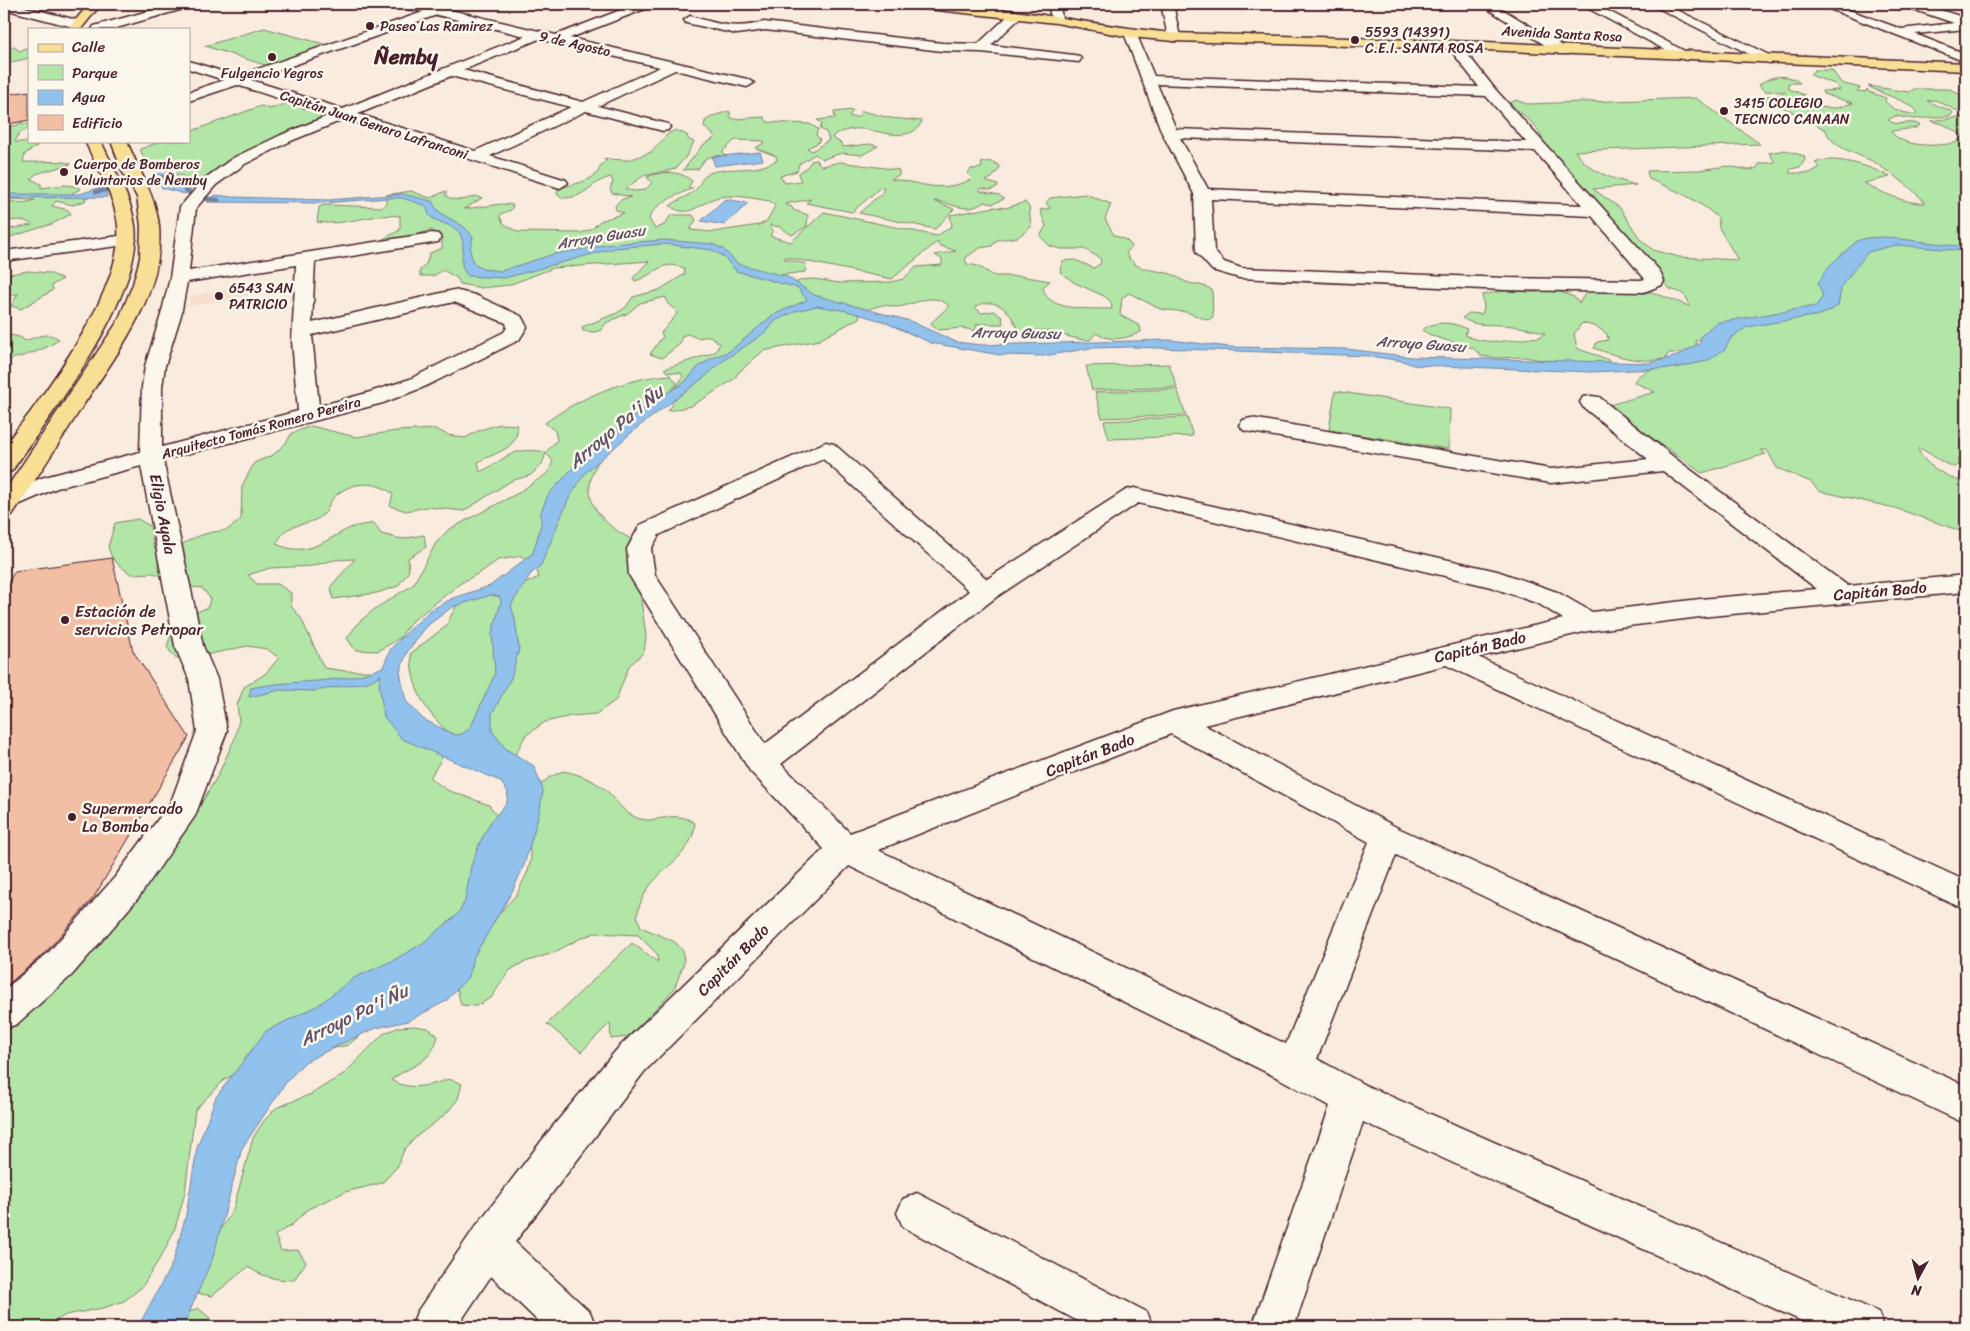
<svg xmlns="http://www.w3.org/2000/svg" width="1970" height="1331" viewBox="0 0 1970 1331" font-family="Sriracha,sans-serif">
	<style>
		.built { fill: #f7decd }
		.green { fill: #b2e6a7; stroke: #7e8269; fill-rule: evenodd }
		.water { fill: #91c2ed; stroke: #75819f; fill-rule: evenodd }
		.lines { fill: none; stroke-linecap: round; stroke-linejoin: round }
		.stream { stroke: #75819f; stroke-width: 4.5 }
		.building { fill: #f2bfa4; stroke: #4a1f2b }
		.minor-casing { stroke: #4a1f2b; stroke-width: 3 }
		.major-casing { stroke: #4a1f2b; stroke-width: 3 }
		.highway-casing { stroke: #4a1f2b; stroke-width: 3 }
		.minor { fill: #fbf7ec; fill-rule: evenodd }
		.major { fill: #f9df96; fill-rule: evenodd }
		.highway { fill: #f9df96; fill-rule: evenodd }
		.poi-dot { fill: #4a1f2b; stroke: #fbf7ec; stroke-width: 2 }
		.labels { text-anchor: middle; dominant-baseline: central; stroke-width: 5; stroke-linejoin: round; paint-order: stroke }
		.far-poi-label { font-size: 14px; fill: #4a1f2b; stroke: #fbf7ec; text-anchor: start }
		.far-street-label { font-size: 14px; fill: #4a1f2b; stroke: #fbf7ec }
		.far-water-label { font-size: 15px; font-style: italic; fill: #5f5065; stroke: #fbf7ec }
		.street-label { font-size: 16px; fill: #4a1f2b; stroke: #fbf7ec }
		.poi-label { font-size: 16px; fill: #4a1f2b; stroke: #fbf7ec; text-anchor: start }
		.water-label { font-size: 18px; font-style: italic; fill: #5f5065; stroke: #fbf7ec }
		.far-town-label { font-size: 21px; font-weight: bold; fill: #4a1f2b; stroke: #fbf7ec }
	</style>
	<rect width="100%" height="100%" fill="#f9ecde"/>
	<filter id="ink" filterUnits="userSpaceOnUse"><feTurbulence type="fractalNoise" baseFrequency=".02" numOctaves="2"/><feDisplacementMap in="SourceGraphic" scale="10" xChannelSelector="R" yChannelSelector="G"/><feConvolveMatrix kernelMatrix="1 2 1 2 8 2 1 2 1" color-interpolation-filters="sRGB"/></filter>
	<g filter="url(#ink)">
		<path class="built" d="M249 286 248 296 189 306 190 296Z"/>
		<g class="green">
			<path d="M264 28 335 47 271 67 205 46Z"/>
			<path d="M29 46V58L4 64V47H14L20 51Z"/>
			<path d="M1814 70H1832L1841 83 1860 88 1857 91 1866 92 1867 89 1869 92 1886 98 1885 101C1894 111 1902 113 1916 114L1917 111C1907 100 1882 95 1868 86L1909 92 1914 89H1950L1966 98V115L1935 100 1927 101 1951 111 1953 113 1950 116 1914 119 1895 116 1888 120C1898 128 1910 119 1920 125L1916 128 1891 131C1900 148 1941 147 1957 142L1962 135 1943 124 1931 121 1966 116V454L1965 458 1958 459 1959 465 1954 467C1940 463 1931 453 1919 448L1918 449C1926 468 1948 476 1966 484V533L1895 508 1819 491 1811 482 1777 468 1767 450H1760L1766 454 1702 473 1606 406 1655 392 1634 382C1643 365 1668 368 1685 366L1709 338 1696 340V353H1669L1665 359C1639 363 1618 357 1594 348L1597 342 1608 340 1607 334 1597 327 1582 323 1574 334 1577 348C1589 354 1602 355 1613 363L1555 362 1524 357 1496 358 1481 356 1473 348 1432 336 1422 330C1435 320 1453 322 1467 329L1465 335C1489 347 1514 339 1540 337L1545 333C1532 329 1513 325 1499 325 1484 324 1475 326 1462 318L1469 313 1482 314 1484 308 1482 295C1492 293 1503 290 1514 291 1527 291 1536 295 1549 288L1574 297 1579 303 1587 291 1652 292 1689 306C1688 294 1680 292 1670 289L1554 160 1536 127 1510 103 1516 100 1527 104 1696 98 1760 144 1575 151C1590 173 1611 178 1636 185L1593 189 1620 208 1640 239 1653 250 1679 257 1738 260 1719 228 1718 218C1698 199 1674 190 1649 179L1647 171 1699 170 1727 166 1750 170 1757 168 1759 164 1775 162 1769 153 1785 150 1804 156 1805 160 1800 167 1791 169 1789 173H1810L1820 167 1815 163C1834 154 1873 167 1890 177L1864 183C1881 192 1905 204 1925 203 1913 188 1896 177 1880 166 1865 154 1832 151 1826 130L1779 105 1765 102 1767 98 1765 96H1777L1785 92 1764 91 1759 85C1770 75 1788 73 1800 83H1788L1789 89 1805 95 1788 99 1790 105 1819 109 1815 107 1836 108 1853 103 1823 94 1822 91 1840 90 1835 84 1810 75Z"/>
			<path d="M288 103 326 115 226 164 200 183 172 172 148 167 140 149 162 141H189V132L261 106 270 109Z"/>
			<path d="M853 110 849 117H858L862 111 890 118 922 121C912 145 880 130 861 129 852 128 844 131 835 134L832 138 841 143 843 147 870 144 878 146 862 155 842 153 823 159 815 154 799 164 797 171 780 176 785 183 801 181 798 174 807 167 811 161 816 160 822 166 840 162 899 170V175L891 179C921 182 939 194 970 180L972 178 968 173 971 169 982 168 981 163C986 161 996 160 1000 168L992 178 985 181 998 185V187L990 190 980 188V191L999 195 1004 199 992 204 984 202C967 215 954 203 934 201L954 209 935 229 859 213 882 193 884 187H881L852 212 806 203 811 199 785 204 792 207 793 210 808 215 807 226 792 235 780 227 770 225 773 230 770 236 791 242 824 212 937 236 952 226 950 215 995 207 1006 208 1025 202 1029 207 1031 227 1018 237 997 240 992 246 980 248 965 258 967 264 978 266 994 276H1021L1050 281 1043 287C1046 313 1093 308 1112 309L1111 302 1104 296 1075 283 1060 272 1062 261 1075 260 1094 268 1101 263 1100 258 1084 249H1060L1050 246 1040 236 1046 226 1040 210 1050 208 1046 203 1050 198 1085 194 1111 204 1105 219 1114 235 1126 240 1132 246 1126 253C1136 273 1152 268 1171 274 1177 276 1182 281 1189 283 1197 285 1205 285 1212 290L1213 317 1208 320 1186 312 1160 309 1129 293 1122 298 1120 315 1140 326 1141 332C1125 339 1111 342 1096 333L1090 340C1064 340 1045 322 1020 335 1013 314 998 294 975 307L981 313 994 311 1002 317 1003 324H977L975 331 963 328 938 330 930 324 949 306C931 290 915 306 896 307 892 307 888 305 884 305 879 305 868 310 861 311L859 318 819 340 763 351 739 372 734 379 708 396 691 406 668 411 673 404 670 400 672 392 683 377 681 373 667 372 664 369 710 354 715 352 720 344 710 336 697 338 688 334 682 336 680 344 662 358 650 354 663 336 661 333 677 314 676 311 667 303 666 297 640 303 628 313 606 323 601 330 595 332 583 331 582 327 617 313 626 307 633 297 659 290 685 274 684 268C660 259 656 275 635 281L633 278 649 261 553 268 509 285 482 288 460 284 457 278 443 270 433 276H420V270L426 264 430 253 442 248V238L431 230 396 242 383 239 400 230V216C372 212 345 227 317 222L319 207 324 205 382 207 386 204V195L411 191 430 198 446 191V196C456 202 465 200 475 196L482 198 464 209 502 204 513 205 511 210 501 214 500 217 504 224 518 232 581 233 592 229 600 221 624 213 616 210 615 206 620 200 631 197 612 193 610 189 613 182 611 177C589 182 587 199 561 198L557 194 558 189C571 184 599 181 600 166L607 160 603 159 629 160 651 152 669 133 676 130 687 135 688 139 694 142 685 158 675 169 643 176 625 189 634 191 645 190 652 183 647 177C662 171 680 170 692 181L688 188H693C679 195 653 203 649 219L655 229 664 225 671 215H693L696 220 690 230 713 232 759 225 767 221 775 206 770 201C755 199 735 194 720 197 701 200 691 221 670 206 677 200 685 198 693 192 704 184 698 174 717 171 738 167 758 172 777 160L776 156 755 148 764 143V141L735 140 723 151 724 157 716 155 706 158 698 169 683 170 703 145 716 137 704 127 705 121 713 116 729 111 730 112V117L733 119 764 117 767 122 810 124 818 129 816 135 820 139 818 143 807 148 812 151 829 140 826 132 820 129 822 123 817 120 835 118 834 112ZM938 241V245L956 251 935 255 942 259V265L916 267 903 279 891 282 840 283 814 279 801 280 791 285 781 275 805 272 806 264 784 259 785 257 892 279Z"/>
			<path d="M21 123 29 124V128L19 134 15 142H26L37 146 25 154 23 162C36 163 60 159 71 164L36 174 31 179 41 184V188L64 185 75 186 81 189 72 193 74 196 86 197 85 201 73 205 56 201 52 206 68 210 71 214 52 224 4 239V230L32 225C24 218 14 220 4 222V201L24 203 35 200 4 199V186L8 182 4 178V125L15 126Z"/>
			<path d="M28 271 49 273 63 279 52 285 53 290 21 309 11 306 18 294 4 296V275Z"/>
			<path d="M4 334 20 337 25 341C36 337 48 331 59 339 49 349 21 357 7 360L4 358Z"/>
			<path d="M1169 364 1177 387 1092 390 1086 366Z"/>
			<path d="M670 375 677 383C670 393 661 403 650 410 641 416 632 416 623 423 615 431 610 442 604 452 599 460 593 470 591 479 584 509 611 529 633 540L646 636 644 652 629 666 616 700 596 714 571 716 545 722 525 736 515 756 489 765C448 733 411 710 411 653L446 626 461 596 520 586 539 577 535 564 521 556 498 560 481 572 461 583 411 622 400 638 378 651 355 650 347 638 359 622 376 608 413 585 436 543 448 530 518 493 548 473 553 461 546 453 542 464 531 475 511 481 464 511 427 507 406 511 390 506 393 494C375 479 346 481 331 501 328 505 328 511 324 514 313 525 295 523 285 531 282 534 279 540 276 544 308 558 323 541 350 528 357 525 366 525 374 523L381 534 402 539 424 535 426 547 408 558 409 571 398 586 377 593 333 599 331 586 355 559 334 560 312 566 270 568 248 575 257 584H278L291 593V606L301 618 324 668 346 671H370L386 681 437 742 442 758 430 778 447 790 489 805 501 820 496 886 376 1022 348 1045 245 1069 224 1080 195 1110 185 1193 175 1228 166 1248 142 1287 124 1301 103 1308 66 1315 43 1327H4V1033L41 1004 66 978 148 882 181 838 218 775 235 738 239 720 237 705 244 687 265 674 279 658 267 649 247 646 197 657 175 658 167 647C173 622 186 617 208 607L210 598 202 588 179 586 168 578 153 573 131 574 121 567 112 558 108 547 115 523 138 519 150 526 154 548 169 554C180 545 191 538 205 534 225 528 222 536 241 519L242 486 254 463 273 455 286 443 292 433 311 426 356 437 397 431 435 429 448 435 465 438 480 430 500 424 517 425C520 449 496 452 478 462L480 472C508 458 511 446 546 452L557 440 555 431 545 423C580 397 626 378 670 375Z"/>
			<path d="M1177 389 1186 415 1102 418 1095 392Z"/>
			<path d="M1335 391 1450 409 1449 449 1329 430Z"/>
			<path d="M1187 417 1193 436 1109 439 1104 421Z"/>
			<path d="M563 771C580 774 599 782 611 795 618 803 623 811 633 816 654 828 671 807 695 823 692 865 645 868 637 916L641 927 675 942 683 951 684 963 674 989 640 1025 627 1037 611 1039 610 1023 581 1052 547 1024 632 943 658 962 657 954 638 935 595 933 581 938 553 953 522 963 509 971 491 998 476 1006 461 1005 456 984 471 934 496 917 517 894 528 871 531 859 526 818 540 785 550 777Z"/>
			<path d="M414 1026 428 1028 438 1036C430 1066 413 1063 391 1080 409 1091 430 1086 449 1079L462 1084 458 1099 446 1114 417 1136 404 1150 397 1167 382 1183 345 1192 308 1209 293 1224 275 1235 281 1251 298 1250 306 1262 294 1280C275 1280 263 1277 248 1267L212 1296 196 1293 197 1266 233 1210 253 1138 263 1122 276 1108 311 1094 345 1073 383 1034 399 1027Z"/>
			<path d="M198 1308 209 1317 214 1327H169L178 1317Z"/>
		</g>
		<g class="water">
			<path d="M760 152 763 160 715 166 712 157Z"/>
			<path d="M156 173 177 176 195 186 185 194 162 188Z"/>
			<path d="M104 186 107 197 4 198V194H80Z"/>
			<path d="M403 194 432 201C440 221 464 219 473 238L470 250 473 263 482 269 501 271 554 254 611 244 663 240 712 244 723 249 738 264 788 277 814 295 910 321 956 342 981 345 1170 340 1230 347 1347 349 1411 357 1650 363 1677 356 1700 343 1701 336 1715 323 1816 306 1823 296 1818 283 1829 266 1857 241 1866 238 1885 237 1966 247V251L1896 245 1868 252 1842 285 1838 305 1832 310 1820 315 1747 327 1731 338 1725 349 1707 361 1675 368 1591 372 1440 366 1413 365 1403 361 1369 356 1132 347 1091 348 1044 356 1000 355 931 343 882 321 847 311 817 306 796 311 775 321 768 330 753 341 724 360 706 376 637 428 585 473 568 500 541 565 530 575 511 605 515 619 519 649 511 678 492 714V731L506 749 534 766 543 790 539 814 524 865 513 890 473 958 468 977 446 1001 408 1021 376 1028 345 1042 305 1062 287 1081 242 1148 213 1257 183 1327H138L173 1262 186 1215 197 1148 216 1097 266 1031 317 1006 354 978 394 960 423 943 458 914 465 901 471 866 480 842 490 823 507 802 508 792 500 781 402 739 384 717 379 683 381 675 368 682 314 691 280 690 249 697 251 688C297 678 340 686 383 667L391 648 429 611 453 598 490 586 533 553 541 525V512L548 495 584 456 647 406 686 381 698 367 710 359 730 351 773 315 807 300 798 288 736 271 724 257 712 250 665 244 615 248 505 278 468 276C456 264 466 254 462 239 459 224 441 225 431 217 427 214 429 209 424 205L402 198H389L323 203 207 202 215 195 232 197 329 200ZM491 595 500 597 501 602 492 634 495 674 470 728 462 734 455 735 423 719 406 701 400 672 407 652 427 626 452 607Z"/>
			<path d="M725 199 748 203 725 225 701 221Z"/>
		</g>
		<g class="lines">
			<g class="stream">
				<path d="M183 187 194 197 218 200"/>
				<path d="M96 192 166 177"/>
			</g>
		</g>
		<g class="building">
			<path d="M29 91V120L4 125V95Z"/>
			<path d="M112 558 133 651 189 737 94 897 46 952 4 988V589L15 571Z"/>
		</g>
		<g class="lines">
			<defs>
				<g id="minor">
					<path d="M4 4H13L81 21 83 24 81 27H73L4 9Z"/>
					<path d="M174 4H192L190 7 113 29H92L94 26Z"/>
					<path d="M398 4H419L438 7 556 35 636 4H652L650 7 570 38 747 79 754 83 747 87 675 70 598 106 668 124 670 127 668 130 663 131 586 111 490 156 566 180 568 183 560 188 345 119 291 141 245 164 216 185 196 208 189 271 432 233 438 234 441 238 438 242 432 243 315 262 312 323 454 290 475 295 521 316 527 327 519 340 424 387 383 403 163 460 203 646 217 679 227 731 195 816 139 897 72 975 17 1024 4 1029V990L48 953 115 877 171 802 197 731 189 679 175 646 141 466 57 488 4 511V495L41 478 140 452 142 387 145 366 161 315 170 278 180 207 204 179 233 158 281 135 330 115 237 85 189 101V92L224 80 189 69V61L237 76 423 12 400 7ZM437 15 525 36 343 109 251 80ZM539 39 660 67 583 102 463 70ZM451 76 571 107 475 151 358 114ZM296 265 292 341 298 411 162 447V387L165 366 181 315 187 282ZM454 302 506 323 507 327 504 332 410 379 367 393 319 406 312 335Z"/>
					<path d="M1048 4H1060L1062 19 1060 22H1052Z"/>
					<path d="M1161 4H1173L1180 37 1179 40 1174 41 1168 37Z"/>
					<path d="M1480 4H1494L1571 51 1569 54H1559Z"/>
					<path d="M1580 4H1595L1694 56 1687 60 1682 59Z"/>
					<path d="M1650 4H1665L1777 59 1770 63 1765 62Z"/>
					<path d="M1817 4H1833L1901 29 1954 23 1906 7 1904 4H1921L1966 18V29L1915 34 1966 54V62Z"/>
					<path d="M1016 11 1022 15 1020 18 991 45 1074 55 1079 56 1081 59 1079 62 981 52 942 51 765 30 737 34 686 23 684 20 690 16C720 24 733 30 764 22L942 43 978 44 1012 12Z"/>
					<path d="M1130 29 1136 33 1154 76 1479 87 1447 45 1448 42H1458L1495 89 1659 270 1664 281 1662 285 1644 292 1506 290 1239 278 1212 270 1196 252 1194 194 1162 133 1124 33ZM1157 84 1486 96 1526 142 1176 129ZM1180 138 1535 151 1582 205 1208 189ZM1211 199 1592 216 1645 279 1641 280 1506 278 1241 268 1224 262 1214 251Z"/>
					<path d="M127 235 133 236 136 240 133 244 4 261V251Z"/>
					<path d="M1591 396 1599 397 1676 459 1848 586 1966 575V592L1700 617 1588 631 1478 657 1966 881V910L1446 665 1204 725 1398 828 1966 1086V1124L1396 855 1317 1059 1365 1085 1878 1312 1884 1327H1815L1363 1122 1294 1327H1252L1330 1106 1282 1080 849 866 644 1072 515 1242 590 1312 596 1327H544L491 1276 457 1327H411L417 1312 473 1230 553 1126 618 1048 824 849 750 771 629 575 627 549 640 525 826 442 834 444 987 579 1126 490 1134 488 1497 571 1557 592 1592 612 1700 599 1817 589 1663 471 1551 483 1251 432 1243 430 1240 425 1243 420 1251 418 1551 469 1648 459 1583 407 1580 402 1583 397ZM823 459 969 591 765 744 655 575 651 549 659 535ZM1138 503 1491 587 1539 604 1563 619 1173 711 850 833 781 764 995 598ZM1171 734 1369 842 1286 1044 878 850Z"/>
					<path d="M917 1193 1147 1312 1153 1327H1089L903 1227 897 1213 903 1199Z"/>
				</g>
				<path id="major" d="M912 4C939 2 965 6 992 8 1053 15 1113 28 1174 33L1485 42 1966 63V71L1485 50 1174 41 1130 37 1056 23 918 8Z"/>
				<g id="highway">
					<path d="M89 4H101L81 29H68Z"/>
					<path d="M85 141H101C113 168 131 196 135 226 144 295 51 414 12 471L4 473C4 467 2 456 4 450 7 439 25 420 32 410 64 365 123 283 118 226 115 196 97 168 85 141Z"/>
					<path d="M111 141H127C138 170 156 195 159 226 165 294 117 353 82 407 59 443 36 479 12 515L4 517V492L118 321 133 284 140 258 141 226 137 197 122 171Z"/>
				</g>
			</defs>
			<use href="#minor" class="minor-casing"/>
			<use href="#major" class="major-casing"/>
			<use href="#highway" class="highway-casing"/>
			<use href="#minor" class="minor"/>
			<use href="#major" class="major"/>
			<use href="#highway" class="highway"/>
		</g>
	</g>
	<g class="poi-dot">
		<circle cx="370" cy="26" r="5"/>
		<circle cx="1355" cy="40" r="5"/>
		<circle cx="272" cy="57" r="5"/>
		<circle cx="1724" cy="111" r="5"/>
		<circle cx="64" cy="172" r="5"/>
		<circle cx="219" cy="296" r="5"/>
		<circle cx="65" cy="620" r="5"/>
		<circle cx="72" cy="817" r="5"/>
	</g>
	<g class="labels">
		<g class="far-poi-label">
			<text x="380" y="26">Paseo Las Ramirez</text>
			<text x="1365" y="32">5593 (14391)<tspan x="1365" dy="16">C.E.I. SANTA ROSA</tspan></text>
			<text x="272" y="73" text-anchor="middle">Fulgencio Yegros</text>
			<text x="1734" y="103">3415 COLEGIO<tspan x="1734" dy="16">TECNICO CANAAN</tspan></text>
			<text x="74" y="164">Cuerpo de Bomberos<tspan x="74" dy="16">Voluntarios de Ñemby</tspan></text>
			<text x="229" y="288">6543 SAN<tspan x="229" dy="16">PATRICIO</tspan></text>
		</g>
		<g class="far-street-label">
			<text transform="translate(1562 34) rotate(3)">Avenida Santa Rosa</text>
			<text transform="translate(575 44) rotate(13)">9 de Agosto</text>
			<text transform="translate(374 125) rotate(18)">Capitán Juan Genaro Lafranconi</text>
			<text transform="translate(261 428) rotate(-15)">Arquitecto Tomás Romero Pereira</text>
		</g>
		<g class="far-water-label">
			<text transform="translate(601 237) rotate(-9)">Arroyo Guasu</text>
			<text transform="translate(1016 333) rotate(1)">Arroyo Guasu</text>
			<text transform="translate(1421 344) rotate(4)">Arroyo Guasu</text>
		</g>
		<g class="street-label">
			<text transform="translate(163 514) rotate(79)">Eligio Ayala</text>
			<text transform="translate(1880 591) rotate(-5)">Capitán Bado</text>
			<text transform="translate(1480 647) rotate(-13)">Capitán Bado</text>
			<text transform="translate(1090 755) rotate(-21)">Capitán Bado</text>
			<text transform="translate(733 960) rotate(-45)">Capitán Bado</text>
		</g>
		<g class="poi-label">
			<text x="75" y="611">Estación de<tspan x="75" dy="18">servicios Petropar</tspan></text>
			<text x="82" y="808">Supermercado<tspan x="82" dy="18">La Bomba</tspan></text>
		</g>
		<g class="water-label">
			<text transform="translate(616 427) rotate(-40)">Arroyo Pa'i Ñu</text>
			<text transform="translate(354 1015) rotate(-26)">Arroyo Pa'i Ñu</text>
		</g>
		<g class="far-town-label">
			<text x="406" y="57">Ñemby</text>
		</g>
	</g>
	<rect width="1970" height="1331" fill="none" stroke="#fbf7ec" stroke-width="20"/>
	<rect x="10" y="10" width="1950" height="1311" fill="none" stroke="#4a1f2b" stroke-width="2" filter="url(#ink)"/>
	<rect x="28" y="28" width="162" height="115" fill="#fbf7ec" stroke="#b4a19f"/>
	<rect x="38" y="44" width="25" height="8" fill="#f9df96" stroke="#b4a19f"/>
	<text x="72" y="52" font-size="15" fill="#4a1f2b">Calle</text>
	<rect x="38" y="65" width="25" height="15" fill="#b2e6a7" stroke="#b4a19f"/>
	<text x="72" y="78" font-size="15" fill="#4a1f2b">Parque</text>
	<rect x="38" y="90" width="25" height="15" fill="#91c2ed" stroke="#b4a19f"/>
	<text x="72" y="102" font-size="15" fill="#4a1f2b">Agua</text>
	<rect x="38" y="115" width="25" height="15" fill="#f2bfa4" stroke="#b4a19f"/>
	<text x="72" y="128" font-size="15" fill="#4a1f2b">Edificio</text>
	<g transform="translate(1918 1278) rotate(187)" stroke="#fbf7ec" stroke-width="4" paint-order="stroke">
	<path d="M0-4L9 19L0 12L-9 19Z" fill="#4a1f2b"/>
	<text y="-8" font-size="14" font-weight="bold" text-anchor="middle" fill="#4a1f2b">N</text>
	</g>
</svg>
